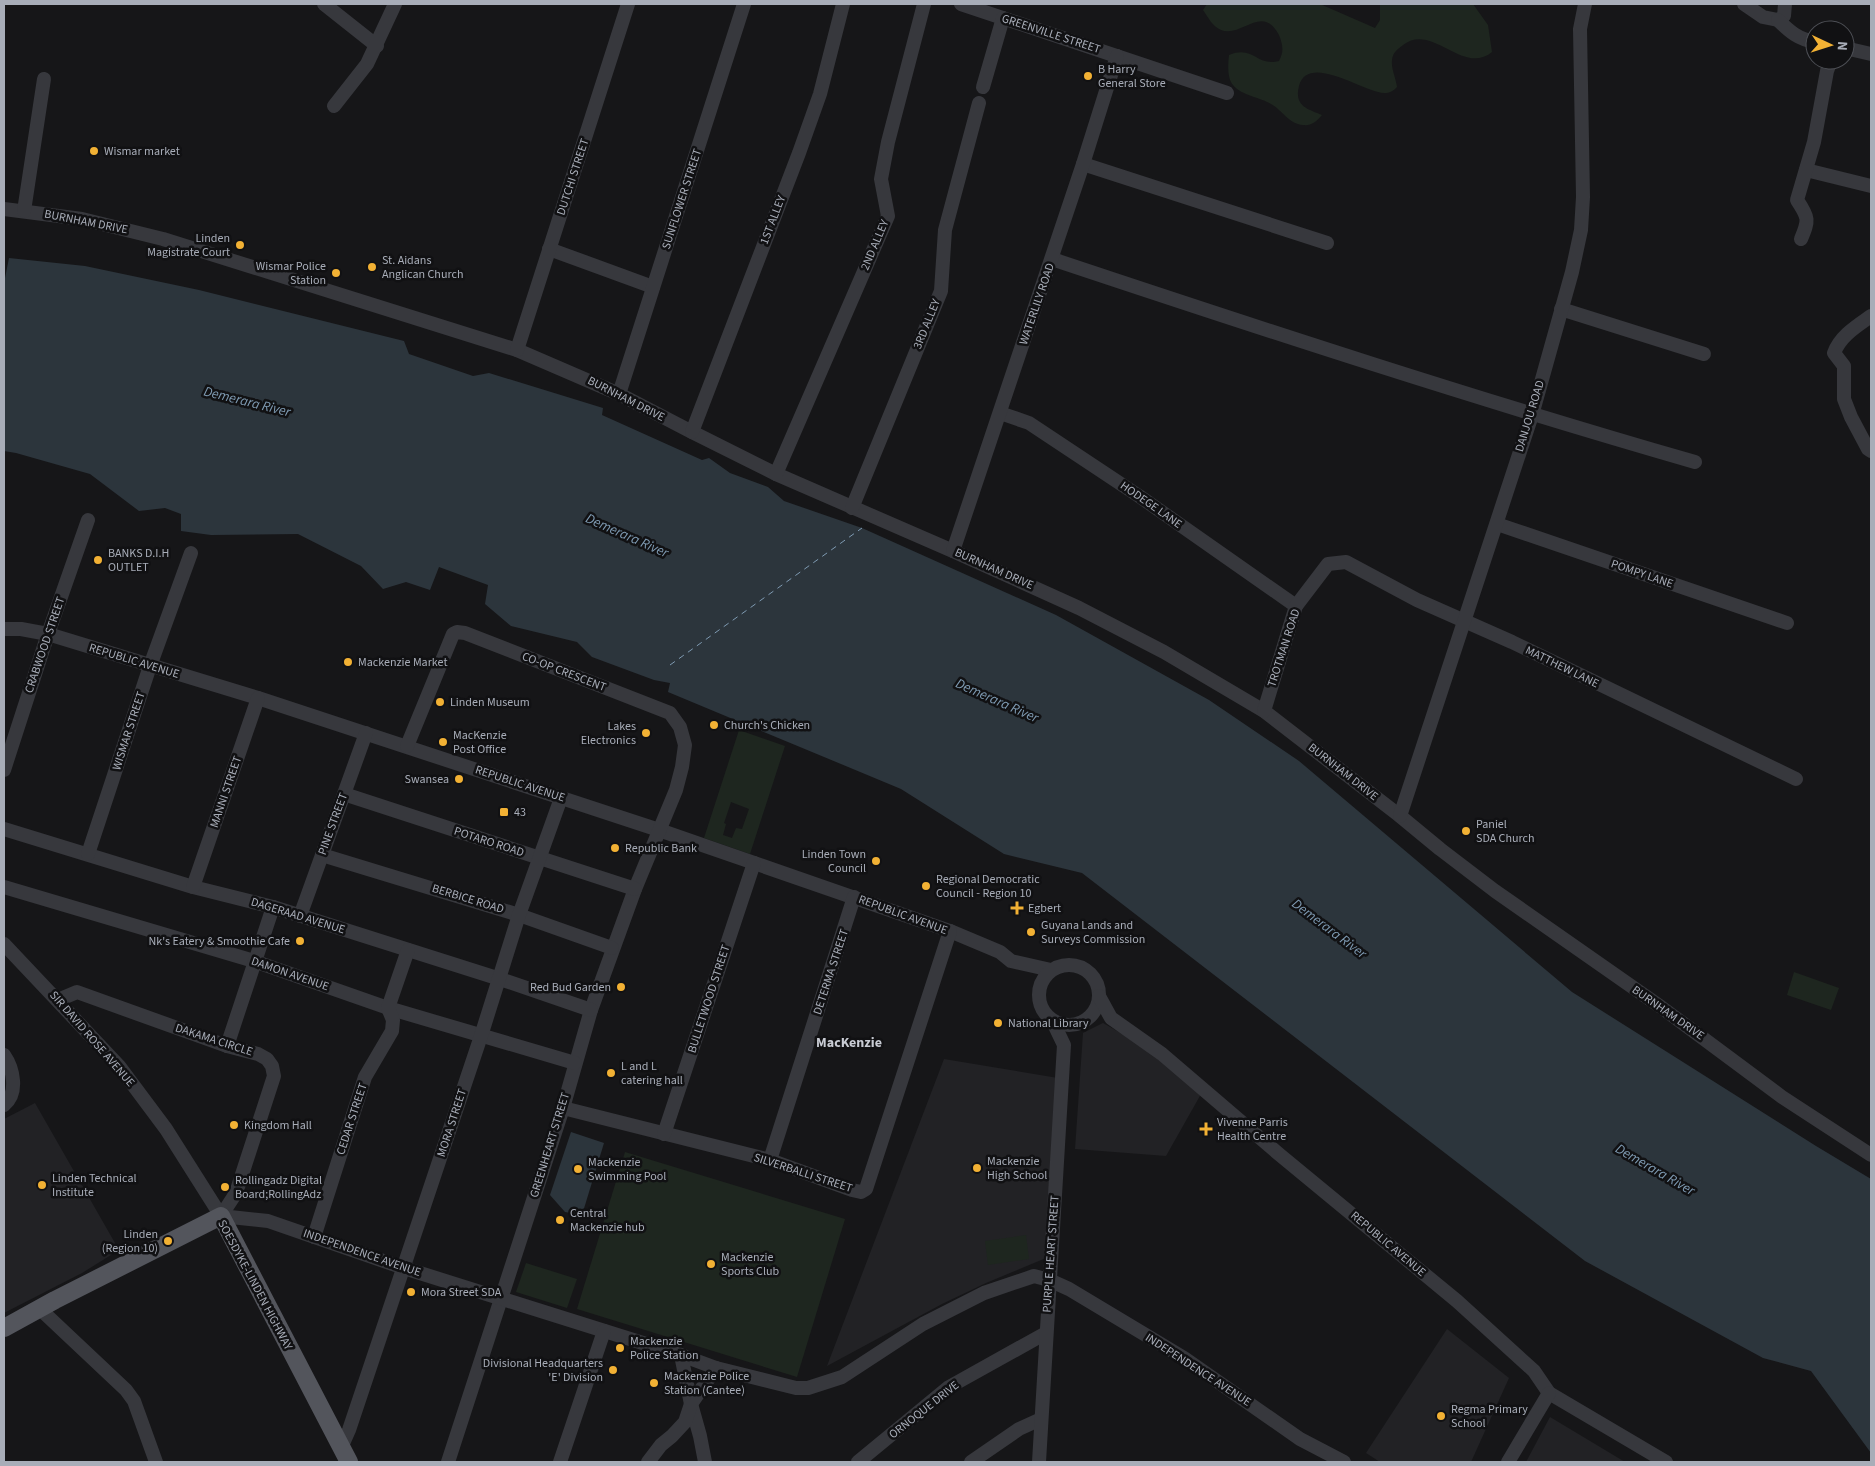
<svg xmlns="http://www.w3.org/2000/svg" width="1875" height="1466" viewBox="0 0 1875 1466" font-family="'Source Sans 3',sans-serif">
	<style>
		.built { fill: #222225 }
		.green { fill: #1e261f; fill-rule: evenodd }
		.water { fill: #2c353c }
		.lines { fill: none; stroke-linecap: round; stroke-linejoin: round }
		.ferry { stroke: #7f9bb3; stroke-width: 1; stroke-dasharray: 6 5; stroke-linecap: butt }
		.minor { stroke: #37383d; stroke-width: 14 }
		.major { stroke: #53555c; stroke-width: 18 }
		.poi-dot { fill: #f2b134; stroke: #111113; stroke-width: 2 }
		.labels { text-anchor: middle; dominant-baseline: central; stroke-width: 5; stroke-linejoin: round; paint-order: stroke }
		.street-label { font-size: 12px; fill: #a8adb8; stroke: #111113 }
		.poi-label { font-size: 12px; fill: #a8adb8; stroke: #111113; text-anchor: start }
		.water-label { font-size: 14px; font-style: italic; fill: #7f9bb3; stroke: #111113 }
		.neighbourhood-label { font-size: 14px; font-weight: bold; fill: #c9ccd4; stroke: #111113 }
	</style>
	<rect width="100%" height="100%" fill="#161618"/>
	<g class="built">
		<path d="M1103 1023 1149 1049 1201 1094 1166 1156 1075 1149 1083 1033Z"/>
		<path d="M944 1059 1058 1078 1046 1258 986 1283 942 1304 827 1366Z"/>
		<path d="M35 1103 119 1250 82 1273 4 1313V1119Z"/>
		<path d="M1447 1329 1509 1378 1471 1462H1380L1366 1453Z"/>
		<path d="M1550 1417 1625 1462H1526Z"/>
	</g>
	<g class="green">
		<path d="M1207 4H1320L1375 28 1380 20V4H1473L1488 25 1492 52C1463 76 1432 22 1403 45 1397 50 1393 52 1392 60 1391 69 1396 78 1397 87 1393 91 1390 93 1384 93 1365 93 1308 52 1299 86 1294 106 1307 109 1322 115 1316 122 1311 126 1303 125 1289 124 1282 110 1271 104 1260 97 1242 96 1233 85 1227 78 1228 64 1229 55 1254 45 1256 67 1279 61 1284 52 1283 45 1279 35 1262 3 1242 38 1221 30 1212 26 1208 17 1203 10Z"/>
		<path d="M739 730 785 746 750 854 704 838ZM731 802 749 809 742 829 736 828 732 838 723 835 726 824 724 823Z"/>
		<path d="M1794 972 1839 988 1831 1010 1787 995Z"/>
		<path d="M625 1152 845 1219 797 1377 577 1309Z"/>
		<path d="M1026 1235 1029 1259 988 1265 985 1241Z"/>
		<path d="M526 1263 577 1279 567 1308 516 1292Z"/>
	</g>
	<g class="water">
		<path d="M9 258 85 266 199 290 404 341 409 354 473 376 489 373 603 408 602 415 702 460 709 458 730 473 768 487 784 501 862 528 1056 615 1209 700 1299 761 1572 992 1816 1146 1871 1179V1453L1811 1371 1763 1358 1585 1261 1082 873 1004 854 901 789 668 692 670 683 654 680 592 657 577 642 511 626 485 604 488 585 439 567 430 590 406 582 383 589 361 566 298 534 211 535 181 531V514L165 508 139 511 90 474 16 453 4 451V278H5Z"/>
		<path d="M571 1132 604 1143 582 1215 565 1212 550 1195Z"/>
	</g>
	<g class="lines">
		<path class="ferry" d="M670 665 862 528"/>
		<g class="minor">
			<path d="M324 4 377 46"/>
			<path d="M961 4 1227 93"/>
			<path d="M1744 4 1763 17 1778 20 1784 16 1785 4"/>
			<path d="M1778 20C1790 32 1798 39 1815 42"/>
			<path d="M1845 48 1871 54"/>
			<path d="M983 87 1003 18"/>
			<path d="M334 106 367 64 395 4"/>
			<path d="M1083 164 1327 243"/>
			<path d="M1806 170 1871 186"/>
			<path d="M4 209 82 219 163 239 517 350 619 394 692 432 776 474 953 551 1079 608 1164 652 1264 711 1400 816 1440 849 1495 891 1661 1007 1782 1097 1871 1155"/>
			<path d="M24 211 44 79"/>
			<path d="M1801 239C1809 220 1809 218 1797 200L1814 142 1827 71 1831 60"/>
			<path d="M549 249 653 287"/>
			<path d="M1052 259C1265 330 1479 400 1695 462"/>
			<path d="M1561 309 1704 354"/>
			<path d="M1871 316C1857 326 1840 336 1834 353L1844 366V399L1851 417 1868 449 1871 451"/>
			<path d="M517 350 628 4"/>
			<path d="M619 394 744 4"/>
			<path d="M1000 413 1029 423 1139 496 1296 606"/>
			<path d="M692 432 799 153 820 94 843 4"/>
			<path d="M776 474 888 216 881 179 888 142 924 4"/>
			<path d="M852 508 941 291 945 230 979 103"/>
			<path d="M1497 524 1787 623"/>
			<path d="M953 551 1083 164 1117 56"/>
			<path d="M4 629H21L48 634 258 698 659 830 950 931 1000 952 1011 961 1051 970"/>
			<path d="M1264 711 1296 606 1328 564 1346 562 1417 600 1512 642 1796 779"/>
			<path d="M407 746 453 634 457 632 465 633 670 713 680 727 685 745 682 767 676 790 635 889 591 1010 563 1108 448 1462"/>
			<path d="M4 770 48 634 88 520"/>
			<path d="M344 794 635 889"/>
			<path d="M1400 816 1532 415 1572 272 1581 230 1583 197 1580 29 1585 4"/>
			<path d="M4 829 193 887 273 907 500 979 591 1010"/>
			<path d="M88 854 150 666 191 553"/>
			<path d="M322 855 519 915 612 948"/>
			<path d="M4 887 254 961 388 1008 575 1063"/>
			<path d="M193 887 258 698"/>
			<path d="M300 916 366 733"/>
			<path d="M4 944 119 1066 166 1129 221 1216"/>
			<circle cx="1069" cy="995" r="30"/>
			<path d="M1099 996 1111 1018 1162 1054 1280 1155 1457 1301 1534 1371 1549 1393 1666 1462"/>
			<path d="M58 1000 77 992 227 1046 258 1054 267 1059 272 1066 274 1076 236 1193 221 1216"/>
			<path d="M227 1046 273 907"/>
			<path d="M4 1055C13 1068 19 1093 4 1105"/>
			<path d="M563 1108 770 1160 852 1190 861 1192 866 1189 950 931"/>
			<path d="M664 1134 754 863"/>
			<path d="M770 1160 854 897"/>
			<path d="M221 1216 268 1221 404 1268 681 1355 716 1368 796 1388H808L842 1377 923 1324 984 1293 1034 1276 1049 1280 1069 1289 1184 1358 1300 1439 1344 1462"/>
			<path d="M314 1237 365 1077 392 1031 393 1020 388 1008 408 950"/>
			<path d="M40 1309 126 1390 134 1401 156 1462"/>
			<path d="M681 1355 691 1404 700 1436 705 1462"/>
			<path d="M341 1448 349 1430 481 1036 519 915 561 798"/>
			<path d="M560 1462 604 1331"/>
			<path d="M648 1462 661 1445 672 1436 685 1422 691 1404 716 1368"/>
			<path d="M858 1462 949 1387 1046 1333"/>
			<path d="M971 1462 1019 1429 1041 1419"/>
			<path d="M1039 1462 1064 1045 1053 1022"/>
			<path d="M1508 1462 1549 1393"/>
		</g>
		<path class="major" d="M4 1328 55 1300 221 1216 349 1462"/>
	</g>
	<g class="poi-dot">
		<circle cx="1088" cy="76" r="5"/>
		<circle cx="94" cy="151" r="5"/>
		<circle cx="240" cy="245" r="5"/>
		<circle cx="372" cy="267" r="5"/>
		<circle cx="336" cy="273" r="5"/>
		<circle cx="98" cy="560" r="5"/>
		<circle cx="348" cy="662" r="5"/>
		<circle cx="440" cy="702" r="5"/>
		<circle cx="714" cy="725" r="5"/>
		<circle cx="646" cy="733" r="5"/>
		<circle cx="443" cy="742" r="5"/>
		<circle cx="459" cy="779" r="5"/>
		<rect x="499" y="807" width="10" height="10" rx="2.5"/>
		<circle cx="1466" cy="831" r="5"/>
		<circle cx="615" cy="848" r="5"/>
		<circle cx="876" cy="861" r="5"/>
		<circle cx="926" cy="886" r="5"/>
		<path d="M1014.5 900.5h5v5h5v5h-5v5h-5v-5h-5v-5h5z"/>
		<circle cx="1031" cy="932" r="5"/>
		<circle cx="300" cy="941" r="5"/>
		<circle cx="621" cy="987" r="5"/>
		<circle cx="998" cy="1023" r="5"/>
		<circle cx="611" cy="1073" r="5"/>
		<circle cx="234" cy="1125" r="5"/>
		<path d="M1203.5 1121.5h5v5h5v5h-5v5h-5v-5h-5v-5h5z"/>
		<circle cx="977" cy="1168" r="5"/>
		<circle cx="578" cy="1169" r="5"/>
		<circle cx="42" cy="1185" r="5"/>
		<circle cx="225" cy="1187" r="5"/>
		<circle cx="560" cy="1220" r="5"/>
		<circle cx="168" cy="1241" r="5"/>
		<circle cx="711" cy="1264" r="5"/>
		<circle cx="411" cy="1292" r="5"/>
		<circle cx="620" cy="1348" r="5"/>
		<circle cx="613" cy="1370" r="5"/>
		<circle cx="654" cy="1383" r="5"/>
		<circle cx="1441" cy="1416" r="5"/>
	</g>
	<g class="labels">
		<g class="street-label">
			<text transform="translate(1051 34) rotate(18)">GREENVILLE STREET</text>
			<text transform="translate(573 177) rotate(-72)">DUTCHI STREET</text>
			<text transform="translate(682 199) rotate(-72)">SUNFLOWER STREET</text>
			<text transform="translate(773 220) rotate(-69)">1ST ALLEY</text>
			<text transform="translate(86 222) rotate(11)">BURNHAM DRIVE</text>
			<text transform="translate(875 245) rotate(-67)">2ND ALLEY</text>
			<text transform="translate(1037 304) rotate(-71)">WATERLILY ROAD</text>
			<text transform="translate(927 324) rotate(-68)">3RD ALLEY</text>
			<text transform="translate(626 399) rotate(27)">BURNHAM DRIVE</text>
			<text transform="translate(1530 416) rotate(-73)">DANJOU ROAD</text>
			<text transform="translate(1151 505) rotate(35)">HODEGE LANE</text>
			<text transform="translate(994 569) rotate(24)">BURNHAM DRIVE</text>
			<text transform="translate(1642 574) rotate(19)">POMPY LANE</text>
			<text transform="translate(45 645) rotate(-71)">CRABWOOD STREET</text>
			<text transform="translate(1284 648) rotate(-72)">TROTMAN ROAD</text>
			<text transform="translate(134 661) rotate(17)">REPUBLIC AVENUE</text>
			<text transform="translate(1562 667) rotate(26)">MATTHEW LANE</text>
			<text transform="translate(564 672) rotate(21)">CO-OP CRESCENT</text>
			<text transform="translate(129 731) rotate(-72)">WISMAR STREET</text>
			<text transform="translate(1343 772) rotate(38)">BURNHAM DRIVE</text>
			<text transform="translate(520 784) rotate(18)">REPUBLIC AVENUE</text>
			<text transform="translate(226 792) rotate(-71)">MANNI STREET</text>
			<text transform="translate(333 824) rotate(-70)">PINE STREET</text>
			<text transform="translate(489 842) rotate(18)">POTARO ROAD</text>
			<text transform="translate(468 899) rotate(17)">BERBICE ROAD</text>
			<text transform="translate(903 915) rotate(20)">REPUBLIC AVENUE</text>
			<text transform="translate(298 916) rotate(17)">DAGERAAD AVENUE</text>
			<text transform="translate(831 972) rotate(-72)">DETERMA STREET</text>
			<text transform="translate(290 974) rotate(19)">DAMON AVENUE</text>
			<text transform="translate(709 999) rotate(-72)">BULLETWOOD STREET</text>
			<text transform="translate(1668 1013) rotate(35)">BURNHAM DRIVE</text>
			<text transform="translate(92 1039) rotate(49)">SIR DAVID ROSE AVENUE</text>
			<text transform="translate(214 1040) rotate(18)">DAKAMA CIRCLE</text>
			<text transform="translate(352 1119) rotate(-72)">CEDAR STREET</text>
			<text transform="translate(452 1123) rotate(-72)">MORA STREET</text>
			<text transform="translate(550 1145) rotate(-73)">GREENHEART STREET</text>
			<text transform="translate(803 1173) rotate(18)">SILVERBALLI STREET</text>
			<text transform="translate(1388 1244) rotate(40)">REPUBLIC AVENUE</text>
			<text transform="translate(362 1253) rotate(19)">INDEPENDENCE AVENUE</text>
			<text transform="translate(1051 1254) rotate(-86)">PURPLE HEART STREET</text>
			<text transform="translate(255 1285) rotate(62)">SOESDYKE-LINDEN HIGHWAY</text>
			<text transform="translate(1198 1370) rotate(33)">INDEPENDENCE AVENUE</text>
			<text transform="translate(924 1410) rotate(-38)">ORNOQUE DRIVE</text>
		</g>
		<g class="poi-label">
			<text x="1098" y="69">B Harry<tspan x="1098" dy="14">General Store</tspan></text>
			<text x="104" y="151">Wismar market</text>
			<text x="230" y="238" text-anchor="end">Linden<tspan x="230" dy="14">Magistrate Court</tspan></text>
			<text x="382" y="260">St. Aidans<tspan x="382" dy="14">Anglican Church</tspan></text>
			<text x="326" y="266" text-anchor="end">Wismar Police<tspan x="326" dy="14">Station</tspan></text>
			<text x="108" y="553">BANKS D.I.H<tspan x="108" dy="14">OUTLET</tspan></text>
			<text x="358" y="662">Mackenzie Market</text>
			<text x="450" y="702">Linden Museum</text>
			<text x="724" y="725">Church's Chicken</text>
			<text x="636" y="726" text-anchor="end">Lakes<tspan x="636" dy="14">Electronics</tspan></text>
			<text x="453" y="735">MacKenzie<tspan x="453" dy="14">Post Office</tspan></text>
			<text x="449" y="779" text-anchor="end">Swansea</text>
			<text x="514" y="812">43</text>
			<text x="1476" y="824">Paniel<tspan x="1476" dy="14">SDA Church</tspan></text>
			<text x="625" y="848">Republic Bank</text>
			<text x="866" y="854" text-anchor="end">Linden Town<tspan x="866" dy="14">Council</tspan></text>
			<text x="936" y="879">Regional Democratic<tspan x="936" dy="14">Council - Region 10</tspan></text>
			<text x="1028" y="908">Egbert</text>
			<text x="1041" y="925">Guyana Lands and<tspan x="1041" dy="14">Surveys Commission</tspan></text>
			<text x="290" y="941" text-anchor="end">Nk's Eatery &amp; Smoothie Cafe</text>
			<text x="611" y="987" text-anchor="end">Red Bud Garden</text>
			<text x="1008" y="1023">National Library</text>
			<text x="621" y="1066">L and L<tspan x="621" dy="14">catering hall</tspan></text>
			<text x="1217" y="1122">Vivenne Parris<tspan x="1217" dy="14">Health Centre</tspan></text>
			<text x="244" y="1125">Kingdom Hall</text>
			<text x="987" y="1161">Mackenzie<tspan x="987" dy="14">High School</tspan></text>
			<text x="588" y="1162">Mackenzie<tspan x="588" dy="14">Swimming Pool</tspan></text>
			<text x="52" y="1178">Linden Technical<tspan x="52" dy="14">Institute</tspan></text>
			<text x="235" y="1180">Rollingadz Digital<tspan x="235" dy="14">Board;RollingAdz</tspan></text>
			<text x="570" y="1213">Central<tspan x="570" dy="14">Mackenzie hub</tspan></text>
			<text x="158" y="1234" text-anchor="end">Linden<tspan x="158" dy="14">(Region 10)</tspan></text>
			<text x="721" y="1257">Mackenzie<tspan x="721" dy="14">Sports Club</tspan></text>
			<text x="421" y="1292">Mora Street SDA</text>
			<text x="630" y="1341">Mackenzie<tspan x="630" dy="14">Police Station</tspan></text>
			<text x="603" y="1363" text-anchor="end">Divisional Headquarters<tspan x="603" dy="14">'E' Division</tspan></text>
			<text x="664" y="1376">Mackenzie Police<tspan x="664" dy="14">Station (Cantee)</tspan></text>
			<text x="1451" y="1409">Regma Primary<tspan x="1451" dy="14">School</tspan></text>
		</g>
		<g class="water-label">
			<text transform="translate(247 402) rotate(14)">Demerara River</text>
			<text transform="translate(627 536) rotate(24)">Demerara River</text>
			<text transform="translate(997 701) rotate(24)">Demerara River</text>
			<text transform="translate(1329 929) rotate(37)">Demerara River</text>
			<text transform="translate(1655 1170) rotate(30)">Demerara River</text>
		</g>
		<g class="neighbourhood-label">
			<text x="849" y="1043">MacKenzie</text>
		</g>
	</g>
	<rect width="1875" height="1466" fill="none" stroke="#a8adb8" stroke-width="10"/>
	<g transform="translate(1830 45) rotate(94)"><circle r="24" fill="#111113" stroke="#4d4f55"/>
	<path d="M0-4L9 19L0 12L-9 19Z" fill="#f2b134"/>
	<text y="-8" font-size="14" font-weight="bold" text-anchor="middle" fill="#a8adb8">N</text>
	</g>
</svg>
